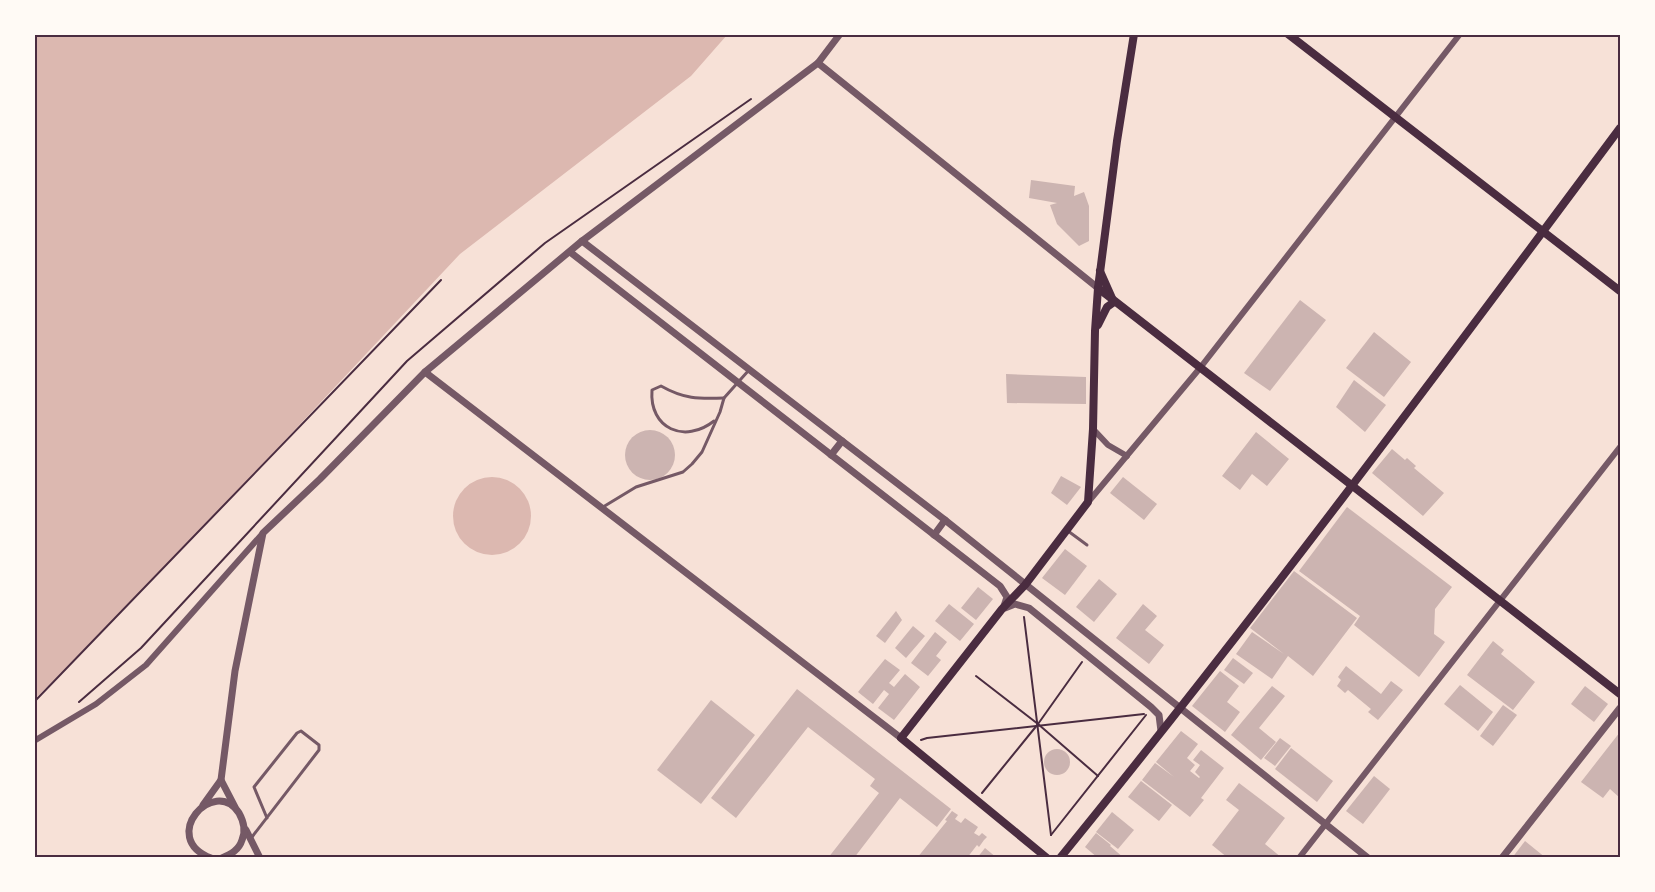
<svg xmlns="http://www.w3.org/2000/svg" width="1655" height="892" viewBox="0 0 1655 892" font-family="'Noto Sans',sans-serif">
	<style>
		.water { fill: #dcb8b0 }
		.building { fill: #ccb4b1 }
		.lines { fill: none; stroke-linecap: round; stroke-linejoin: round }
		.path { stroke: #4a2c40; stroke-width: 2 }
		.service { stroke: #755966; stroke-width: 3 }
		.minor { stroke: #755966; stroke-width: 6 }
		.tertiary { stroke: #755966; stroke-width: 7 }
		.secondary { stroke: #4a2c40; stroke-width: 8 }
		.neatline { fill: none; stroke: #4a2c40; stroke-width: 2 }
	</style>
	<rect width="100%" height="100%" fill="#f7e1d7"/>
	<g class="water">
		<path d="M35 35H727L691 76 460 254 196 535 35 699Z"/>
		<circle cx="492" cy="516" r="39"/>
	</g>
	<g class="building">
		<path d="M1031 180 1075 186 1074 196 1084 192 1089 206V241L1079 246 1057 224 1050 205 1057 203 1029 198Z"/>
		<path d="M1300 300 1326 320 1270 391 1244 373Z"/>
		<path d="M1374 332 1411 362 1384 397 1346 368Z"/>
		<path d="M1006 374 1086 377V404L1007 403Z"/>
		<path d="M1354 380 1386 405 1365 432 1336 407Z"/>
		<circle cx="650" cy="455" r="25"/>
		<path d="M1256 432 1289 459 1267 486 1252 474 1240 490 1222 476Z"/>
		<path d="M1392 449 1405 460 1407 458 1416 466 1414 468 1444 493 1423 516 1372 473Z"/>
		<path d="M1061 476 1081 487 1067 505 1051 493Z"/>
		<path d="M1123 477 1157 504 1144 520 1110 493Z"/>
		<path d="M1347 507 1452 587 1435 609 1434 634 1445 642 1419 677 1354 625 1360 616 1299 571Z"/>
		<path d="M1065 549 1087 566 1065 595 1042 578Z"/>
		<path d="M1294 571 1357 618 1313 676 1288 656 1272 679 1236 654 1252 632 1284 654 1250 628Z"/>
		<path d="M1099 579 1117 594 1094 622 1076 607Z"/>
		<path d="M978 587 993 599 976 620 961 608Z"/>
		<path d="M949 604 974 624 960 641 935 621Z"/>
		<path d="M1143 604 1157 616 1145 630 1164 645 1149 664 1116 638Z"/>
		<path d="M896 611 902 620 885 643 876 636Z"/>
		<path d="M913 626 925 636 906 658 895 648Z"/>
		<path d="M935 632 947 642 936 656 941 660 928 676 911 663Z"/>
		<path d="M1493 641 1504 650 1501 654 1535 682 1513 710 1467 675Z"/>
		<path d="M1233 658 1253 673 1244 684 1224 670Z"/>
		<path d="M885 659 900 670 889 683 894 687 905 674 920 687 894 720 878 708 889 694 884 690 873 704 858 692Z"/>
		<path d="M1346 666 1381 694 1391 681 1403 690 1378 720 1368 712 1371 709 1348 690 1345 693 1337 686 1341 680 1338 677Z"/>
		<path d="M1220 671 1239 686 1227 702 1240 712 1225 732 1192 706Z"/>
		<path d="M1460 685 1493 712 1478 731 1444 704Z"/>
		<path d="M1272 686 1285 696 1259 728 1276 742 1261 760 1231 735Z"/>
		<path d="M1585 686 1608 704 1594 722 1571 704Z"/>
		<path d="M797 689 951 809 937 827 900 798 854 858H828L879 793 870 786 875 779 808 727 736 818 711 798Z"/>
		<path d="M711 700 755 735 701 804 657 770Z"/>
		<path d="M1503 705 1517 715 1493 746 1480 736Z"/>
		<path d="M1181 731 1198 744 1187 758 1195 765 1190 771 1199 778 1200 777 1195 772 1200 765 1193 760 1201 750 1224 768 1201 798 1204 800 1190 817 1142 780 1155 763 1174 777 1156 762Z"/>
		<path d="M1620 732V798L1610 789 1603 798 1581 782Z"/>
		<path d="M1280 738 1291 746 1275 766 1264 758Z"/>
		<path d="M1291 748 1333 781 1317 802 1275 769Z"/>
		<circle cx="1057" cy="762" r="13"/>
		<path d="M1374 776 1390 789 1363 824 1346 811Z"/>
		<path d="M1141 781 1172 805 1159 821 1128 797Z"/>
		<path d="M1239 783 1285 818 1265 844 1282 858H1228L1212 845 1239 810 1226 800Z"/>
		<path d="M952 811 958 815 955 819 961 823 965 818 978 827 974 833 979 836 982 833 987 837 984 840 979 847 977 845 967 858H917L947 821 945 820Z"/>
		<path d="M1112 812 1134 830 1118 849 1096 832Z"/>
		<path d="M1096 833 1111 845 1110 846 1124 858H1098L1085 847Z"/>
		<path d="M1525 841 1546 858H1512Z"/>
		<path d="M985 848 997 858H977Z"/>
	</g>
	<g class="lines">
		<g class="path">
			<path d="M1024 617 1051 835"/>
			<path d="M976 676 1038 724 1098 776"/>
			<path d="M34 702 441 280"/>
			<path d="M79 702 141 648 407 361 545 243 751 99"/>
			<path d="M921 740 927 738 1144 714"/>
			<path d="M982 793 1038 724 1082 662"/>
			<path d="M1051 835 1146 715"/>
		</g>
		<g class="service">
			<path d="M714 421C685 444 649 429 652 390L661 386C684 399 698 399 724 398"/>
			<path d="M603 507 636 487 683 472 692 464 702 452 720 412 724 398 749 370"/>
			<path d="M1068 531 1087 545"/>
			<path d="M252 837 319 750V745L301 731 297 733 254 787 267 818"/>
		</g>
		<g class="minor">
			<path d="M1093 429 1108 445 1127 456"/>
			<path d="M1089 501 1200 368 1460 34"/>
			<path d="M34 741 96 704 146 665 263 533"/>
			<path d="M1299 858 1620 447"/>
		</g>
		<g class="tertiary">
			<path d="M818 63 1098 288"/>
			<path d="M582 241 945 520 1368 858"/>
			<path d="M570 252 1000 586 1007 597 1004 606"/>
			<path d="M425 372 901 738"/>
			<path d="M831 455 842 441"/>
			<path d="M934 535 945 520"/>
			<path d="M1005 608 1015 604 1029 608 1151 707 1159 715 1161 731"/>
			<path d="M221 780 235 807"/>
			<path d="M203 805 221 780 235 671 263 533 320 479 425 372 582 241 818 63 840 34"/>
			<path d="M246 830 260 858"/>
			<path d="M211 858C158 838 214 775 239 813 244 822 246 831 242 840 239 850 231 854 222 858"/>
			<path d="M1502 858 1620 708"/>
		</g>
		<g class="secondary">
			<path d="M1288 34 1620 291"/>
			<path d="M1100 271 1112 298"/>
			<path d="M1098 288 1620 694"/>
			<path d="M1098 325 1107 307 1114 302"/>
			<path d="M1047 858 901 738 1002 609 1025 585 1088 502 1093 429 1095 331 1098 288 1117 141 1134 34"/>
			<path d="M1060 858C1254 620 1437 374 1620 128"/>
		</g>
	</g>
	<rect width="1655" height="892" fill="none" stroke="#fffaf5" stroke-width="72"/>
	<rect x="36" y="36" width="1583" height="820" class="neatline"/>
</svg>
